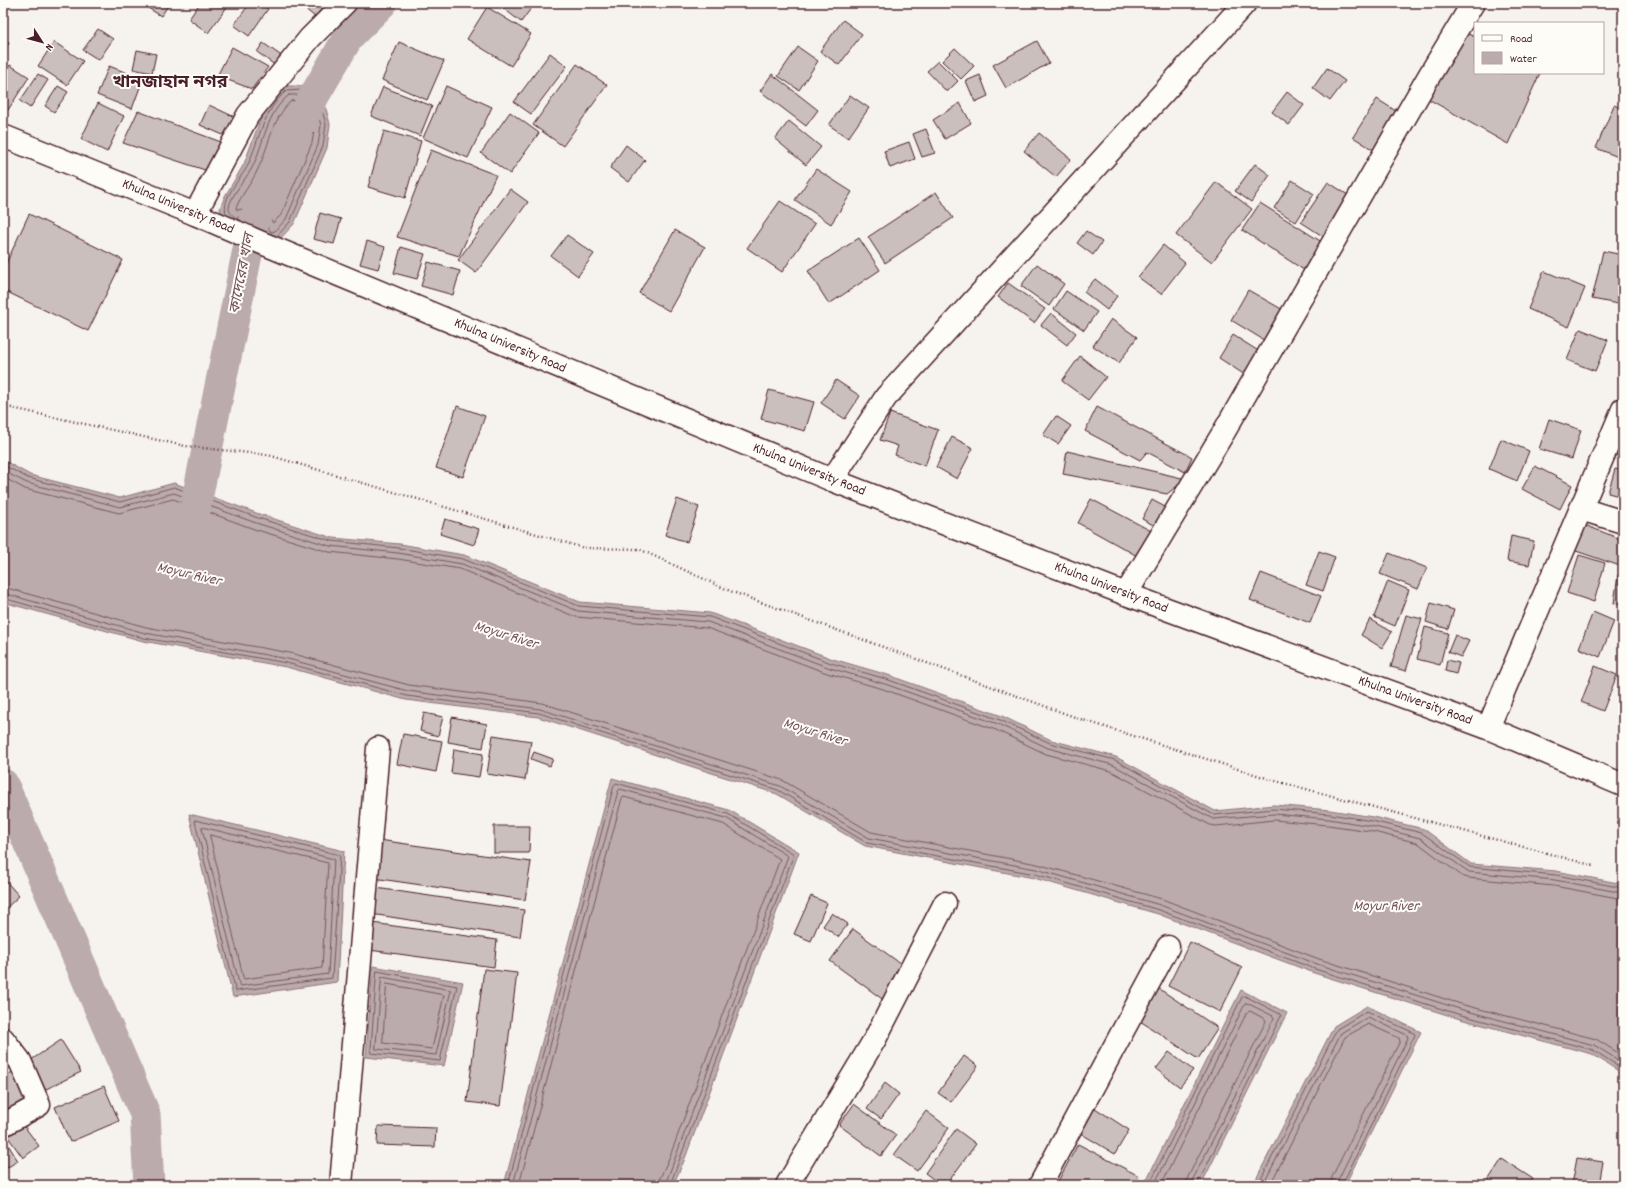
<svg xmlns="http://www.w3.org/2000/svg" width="1626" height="1188" viewBox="0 0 1626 1188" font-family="Dekko,'Noto Sans Bengali',sans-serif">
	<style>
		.water { fill: #bbabac; stroke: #8e7378 }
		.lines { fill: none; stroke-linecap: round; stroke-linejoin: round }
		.shore { stroke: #77575f; stroke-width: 1 }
		.canal { stroke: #bbabac; stroke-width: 31 }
		.building { fill: #cbbfbe; stroke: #4a1f2b }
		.minor-casing { stroke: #4a1f2b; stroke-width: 25 }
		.path { stroke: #4a1f2b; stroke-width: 2.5; stroke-dasharray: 1 3; stroke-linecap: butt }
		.minor { stroke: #fdfcf7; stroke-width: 22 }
		.labels { text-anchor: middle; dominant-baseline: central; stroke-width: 4; stroke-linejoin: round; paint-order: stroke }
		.street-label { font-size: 14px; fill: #4a1f2b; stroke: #fdfcf7 }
		.water-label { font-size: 15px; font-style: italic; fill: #725058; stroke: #fdfcf7 }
		.district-label { font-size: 18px; font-weight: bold; fill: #4a1f2b; stroke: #fdfcf7 }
	</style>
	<rect width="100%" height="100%" fill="#f6f3ef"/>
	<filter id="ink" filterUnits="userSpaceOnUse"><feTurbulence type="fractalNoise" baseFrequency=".025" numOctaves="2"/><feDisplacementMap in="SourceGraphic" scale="8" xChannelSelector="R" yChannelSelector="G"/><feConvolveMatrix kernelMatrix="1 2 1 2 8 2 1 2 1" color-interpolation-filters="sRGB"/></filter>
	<g filter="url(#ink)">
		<g class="water">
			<path d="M285 86H302L325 105 330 124 327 148 294 224 278 241H265L254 220 234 229 222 218 220 208 225 196 244 164 262 115 273 98Z"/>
			<path d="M3 460 30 475 120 498 174 483 259 514 333 538 400 544 464 555 580 602 710 613 833 659 888 675 1002 716 1051 740 1116 757 1215 811 1274 805 1330 810 1373 817 1424 829 1471 864 1556 871 1623 884V1074L1592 1054 1460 1019 1314 973 1158 914 1034 878 865 846 777 794 538 717 406 700 286 667 143 641 3 602Z"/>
			<path d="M612 778 729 810 799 852 684 1161 673 1185H504Z"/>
			<path d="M189 814 344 851 337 982 233 997Z"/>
			<path d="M373 966 463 982 444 1066 366 1057Z"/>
			<path d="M1241 990 1287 1013 1201 1185H1144Z"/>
			<path d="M1367 1006 1421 1032 1345 1185H1253L1334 1026Z"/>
		</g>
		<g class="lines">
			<g class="shore">
				<path d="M289 95H299L316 109 321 125 318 145 286 219 275 231 271 232 259 213 251 212 236 218C233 215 229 213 229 208 230 196 246 179 252 168 264 144 266 113 289 95Z"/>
				<path d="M297 101 312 113 315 125 312 143 281 215 273 223C270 220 269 216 266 212 258 201 247 209 237 210L236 208C241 195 251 184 257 171 269 148 271 120 291 101Z"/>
				<path d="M226 214C221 197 241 179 248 165 260 137 263 112 286 91L301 90 321 107 326 124 323 146 290 222 277 236"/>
				<path d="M3 465 28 478 120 502 174 487 258 518 332 541 399 548 463 559 579 606 710 617 831 663 886 679 1000 720 1050 743 1115 760 1214 815 1274 809 1330 814 1372 821 1422 833 1470 867 1556 875 1623 888"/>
				<path d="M3 471 27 483 120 507 174 493 256 523 330 546 398 553 462 564 578 611 708 622 830 668 885 684 998 724 1048 748 1113 765 1213 819 1274 814 1329 819 1371 826 1420 838 1469 872 1555 880 1623 893"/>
				<path d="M3 477 25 489 119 513 173 499 254 529 329 552 398 559 460 569 576 617 707 628 827 673 883 689 996 730 1046 754 1111 771 1210 825 1216 826 1274 820 1328 825 1370 831 1418 843 1462 876 1468 878 1554 886 1623 899"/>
				<path d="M3 587 146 627 290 653 409 685 542 703 782 780 871 832 1037 864 1162 899 1319 959 1464 1005 1596 1039 1623 1056"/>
				<path d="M3 593 145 633 288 659 408 691 540 709 780 786 869 838 1036 869 1160 905 1317 964 1463 1010 1594 1045 1623 1063"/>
				<path d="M3 598 144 638 287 663 407 696 539 713 778 790 867 843 1035 874 1159 910 1315 969 1461 1015 1593 1050 1623 1069"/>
				<path d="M195 820 340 855 332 978 236 991Z"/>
				<path d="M202 827 334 859 328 974 240 986Z"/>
				<path d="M210 835 328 863 322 968 244 979Z"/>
				<path d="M377 971 457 986 440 1061 371 1053Z"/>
				<path d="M382 977 451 990 436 1055 376 1049Z"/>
				<path d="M387 984 444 995 432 1049 383 1043Z"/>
				<path d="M508 1185 614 785 616 783 728 814 794 854 670 1185"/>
				<path d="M513 1185 618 791 620 789 726 818 788 856 665 1185"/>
				<path d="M519 1185 622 798 624 797 723 824 780 859 670 1156 660 1178 659 1185"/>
				<path d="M1149 1185 1242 997 1245 996 1280 1014 1281 1016 1197 1185"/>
				<path d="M1154 1185 1245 1004 1247 1003 1273 1016 1274 1018 1193 1179 1192 1185"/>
				<path d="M1161 1185 1247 1012 1250 1011 1265 1019 1266 1021 1188 1177 1186 1185"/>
				<path d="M1258 1185 1337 1029 1367 1011 1414 1033 1415 1035 1342 1185"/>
				<path d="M1263 1185 1341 1033 1368 1017 1407 1035 1408 1038 1338 1180 1337 1185"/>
				<path d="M1270 1185 1345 1037 1368 1024 1399 1038 1400 1041 1332 1177 1331 1185"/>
			</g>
			<g class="canal">
				<path d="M296 133 314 96 349 36 382 3"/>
				<path d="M190 533 254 220 272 183"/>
				<path d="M3 784 145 1114 149 1185"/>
			</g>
		</g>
		<g class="building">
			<path d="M140 3H170L161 16Z"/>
			<path d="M200 3H230L208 33 189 19Z"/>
			<path d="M250 3H259L268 9 249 36 234 25Z"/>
			<path d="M298 3H326L315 17Z"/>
			<path d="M501 3H535L521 22 499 5Z"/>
			<path d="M487 7 531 34 511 66 467 39Z"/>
			<path d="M843 20 862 34 839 65 820 51Z"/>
			<path d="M98 29 113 39 99 60 83 50Z"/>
			<path d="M1462 31 1475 37V73H1540L1508 144 1423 96Z"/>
			<path d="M3 38 9 43 3 53Z"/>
			<path d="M1037 41 1049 63 1006 88 993 65Z"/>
			<path d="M54 42 83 61 67 85 38 66Z"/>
			<path d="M399 42 444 61 427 100 382 80Z"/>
			<path d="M263 43 283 57 276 66 257 52Z"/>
			<path d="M232 47 268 67 252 89 217 76Z"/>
			<path d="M798 47 818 61 799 90 778 76Z"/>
			<path d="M955 48 974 66 961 79 942 61Z"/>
			<path d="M137 50 156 54 152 73 133 69Z"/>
			<path d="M550 53 567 66 531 114 514 102Z"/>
			<path d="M938 61 958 81 947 92 927 71Z"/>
			<path d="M577 64 607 85 563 146 533 125Z"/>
			<path d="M10 65 29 77 8 110 3 106V76Z"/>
			<path d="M109 66 143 79 132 109 97 95Z"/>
			<path d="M1327 68 1345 81 1330 101 1313 88Z"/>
			<path d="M38 74 48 80 30 108 20 101Z"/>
			<path d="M772 74 818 110 806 126 760 91Z"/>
			<path d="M980 75 988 96 975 102 966 81Z"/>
			<path d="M58 86 68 92 54 112 45 106Z"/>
			<path d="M446 86 492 107 468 158 423 138Z"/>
			<path d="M383 87 432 106 420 136 371 116Z"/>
			<path d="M1287 92 1304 105 1289 125 1272 112Z"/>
			<path d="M850 95 869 108 848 138 829 125Z"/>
			<path d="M1377 99 1399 113 1375 151 1353 137Z"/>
			<path d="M98 103 124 116 107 152 81 139Z"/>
			<path d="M960 103 971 123 945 139 933 120Z"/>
			<path d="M209 105 239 119 230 138 200 125Z"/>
			<path d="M1614 105 1623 109V159L1596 148Z"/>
			<path d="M138 111 221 142 208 171 123 143Z"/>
			<path d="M510 112 539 133 510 174 481 153Z"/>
			<path d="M789 121 821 147 806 165 775 139Z"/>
			<path d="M926 129 935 153 922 157 913 134Z"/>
			<path d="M384 131 421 141 405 198 368 187Z"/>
			<path d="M1039 133 1071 159 1056 177 1024 151Z"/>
			<path d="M909 142 915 159 890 168 884 151Z"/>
			<path d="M626 145 645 160 629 182 610 168Z"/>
			<path d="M431 150 496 175 459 256 397 237Z"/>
			<path d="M1255 164 1270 175 1251 202 1235 191Z"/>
			<path d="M816 169 852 192 831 224 795 200Z"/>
			<path d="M1292 180 1314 194 1296 222 1274 208Z"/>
			<path d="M1216 182 1252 209 1212 262 1176 235Z"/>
			<path d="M1328 182 1351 197 1324 237 1301 222Z"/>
			<path d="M510 189 528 202 476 273 458 260Z"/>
			<path d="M936 192 953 218 885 263 868 237Z"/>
			<path d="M780 201 815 224 782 272 747 248Z"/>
			<path d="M1260 203 1325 244 1307 272 1242 230Z"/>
			<path d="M320 213 341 219 334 244 313 239Z"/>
			<path d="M29 214 123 260 88 331 3 290V270Z"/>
			<path d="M675 230 705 247 669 311 639 293Z"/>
			<path d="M1086 231 1102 242 1093 255 1077 243Z"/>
			<path d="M567 235 594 254 578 276 551 256Z"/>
			<path d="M859 238 880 270 829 304 808 271Z"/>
			<path d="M367 241 385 247 378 269 360 264Z"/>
			<path d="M1163 245 1185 263 1161 294 1138 277Z"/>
			<path d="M401 247 425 254 417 279 394 273Z"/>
			<path d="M1603 251 1623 255V305L1592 299Z"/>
			<path d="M428 262 460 271 453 295 421 286Z"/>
			<path d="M1037 264 1064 284 1049 306 1021 286Z"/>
			<path d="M1544 271 1585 288 1569 327 1528 309Z"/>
			<path d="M1095 279 1117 296 1107 310 1084 292Z"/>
			<path d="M1008 283 1045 309 1034 323 998 297Z"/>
			<path d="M1248 290 1285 311 1267 342 1231 320Z"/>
			<path d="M1066 291 1097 312 1084 330 1054 309Z"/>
			<path d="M1051 313 1076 333 1067 345 1041 325Z"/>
			<path d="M1111 319 1137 337 1119 363 1093 346Z"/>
			<path d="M1580 329 1608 340 1595 371 1567 360Z"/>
			<path d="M1233 335 1260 352 1245 375 1219 358Z"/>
			<path d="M1080 356 1106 377 1088 400 1062 381Z"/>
			<path d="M836 380 860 396 845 419 821 403Z"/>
			<path d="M769 390 814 402 805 431 761 419Z"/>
			<path d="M457 406 485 416 463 477 436 468Z"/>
			<path d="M1097 407 1192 457 1185 472 1147 452 1140 460 1085 431Z"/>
			<path d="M890 413 938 430 925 466 895 455 898 446 880 440Z"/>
			<path d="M1056 416 1071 426 1058 444 1043 435Z"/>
			<path d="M1549 419 1581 430 1572 459 1539 449Z"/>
			<path d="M952 437 973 448 957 479 936 467Z"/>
			<path d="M1501 439 1529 451 1517 481 1489 469Z"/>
			<path d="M1067 451 1186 479 1167 494 1063 474Z"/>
			<path d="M1535 466 1572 485 1560 509 1522 489Z"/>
			<path d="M1615 469 1623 471V497L1608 493Z"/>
			<path d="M677 499 699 507 687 542 665 535Z"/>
			<path d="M1091 499 1155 533 1141 558 1078 523Z"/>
			<path d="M1152 500 1167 508 1157 527 1142 519Z"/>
			<path d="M445 519 479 529 474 545 440 534Z"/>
			<path d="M1582 524 1623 540V567L1573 550Z"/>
			<path d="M1511 536 1534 541 1529 565 1507 561Z"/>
			<path d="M1319 551 1335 557 1323 591 1306 585Z"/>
			<path d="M1389 553 1427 568 1418 589 1380 574Z"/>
			<path d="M1579 555 1605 563 1594 602 1567 593Z"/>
			<path d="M1261 573 1321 596 1310 623 1250 600Z"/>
			<path d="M1618 575 1623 576V605L1614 603Z"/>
			<path d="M1388 581 1409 590 1395 626 1374 617Z"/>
			<path d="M1431 603 1454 610 1448 629 1426 622Z"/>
			<path d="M1593 612 1614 621 1600 657 1579 648Z"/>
			<path d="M1406 615 1422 619 1406 671 1391 667Z"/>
			<path d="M1370 619 1392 632 1382 648 1361 635Z"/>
			<path d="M1425 627 1448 633 1440 665 1417 659Z"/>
			<path d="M1455 635 1469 641 1461 657 1448 652Z"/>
			<path d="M1447 660 1459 663 1456 674 1445 671Z"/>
			<path d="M1595 666 1617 675 1603 711 1581 702Z"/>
			<path d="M424 713 443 717 438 736 420 731Z"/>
			<path d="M452 717 487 724 483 748 448 742Z"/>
			<path d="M403 734 442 741 436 772 397 764Z"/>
			<path d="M493 735 531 741 525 780 487 774Z"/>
			<path d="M454 749 483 754 479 777 451 773Z"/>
			<path d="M534 752 553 759 550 766 531 759Z"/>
			<path d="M494 826H530L529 853H494Z"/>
			<path d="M379 840 531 862 525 900 373 878Z"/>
			<path d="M5 880 19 896 3 911V882Z"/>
			<path d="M376 888 524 910 520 937 371 914Z"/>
			<path d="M811 896 827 903 811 941 794 934Z"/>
			<path d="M832 913 848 924 838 937 823 926Z"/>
			<path d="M372 923 497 940 494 967 369 950Z"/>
			<path d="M853 929 908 969 885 1001 830 961Z"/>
			<path d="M1190 942 1242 968 1220 1012 1168 986Z"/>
			<path d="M484 969 517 973 500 1106 467 1102Z"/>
			<path d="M1158 988 1218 1028 1198 1059 1137 1019Z"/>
			<path d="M61 1040 81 1072 42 1091 28 1062Z"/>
			<path d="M3 1052 13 1066 3 1072Z"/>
			<path d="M1169 1052 1193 1070 1180 1087 1156 1069Z"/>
			<path d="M964 1056 978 1066 951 1102 938 1093Z"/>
			<path d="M16 1068 34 1097 3 1114V1080Z"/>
			<path d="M885 1083 899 1094 881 1119 867 1109Z"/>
			<path d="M104 1086 119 1121 70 1142 55 1107Z"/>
			<path d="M854 1104 896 1135 881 1156 839 1125Z"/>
			<path d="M1095 1108 1129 1130 1115 1154 1080 1133Z"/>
			<path d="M926 1111 949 1128 917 1171 894 1155Z"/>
			<path d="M18 1118 39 1146 23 1158 3 1130Z"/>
			<path d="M378 1126 436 1128 435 1147 377 1145Z"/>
			<path d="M956 1129 976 1144 946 1185H941L925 1173Z"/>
			<path d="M3 1136 18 1161 3 1170Z"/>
			<path d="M1078 1144 1139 1176 1134 1185H1056Z"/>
			<path d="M1577 1158 1603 1162 1599 1185H1572Z"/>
			<path d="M1502 1159 1533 1179 1529 1185H1491L1487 1182Z"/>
			<path d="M811 1179 820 1185H807Z"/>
		</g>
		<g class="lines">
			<defs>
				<g id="minor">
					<path d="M3 136 195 214 262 243 832 480 1126 594 1488 728 1623 785"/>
					<path d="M195 214 248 115 310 38 345 3"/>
					<path d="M832 480 886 397 1245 3"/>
					<path d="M1581 509 1623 522"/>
					<path d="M1126 594 1225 430 1429 76 1473 3"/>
					<path d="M1488 728 1623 409"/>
					<path d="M3 1039 20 1061 39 1105 3 1125"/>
					<path d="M341 1185 378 748"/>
					<path d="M787 1185 875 1039 945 903"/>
					<path d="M1040 1185 1168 947"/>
				</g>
			</defs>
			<use href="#minor" class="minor-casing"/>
			<path class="path" d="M3 406 185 446 268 455 584 548 639 549 730 591 1080 719 1276 781 1595 866"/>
			<use href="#minor" class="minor"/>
		</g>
	</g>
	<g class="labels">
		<g class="street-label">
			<text transform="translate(178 207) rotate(23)">Khulna University Road</text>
			<text transform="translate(510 346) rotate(23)">Khulna University Road</text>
			<text transform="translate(809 470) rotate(22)">Khulna University Road</text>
			<text transform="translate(1111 588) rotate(21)">Khulna University Road</text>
			<text transform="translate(1415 701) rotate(20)">Khulna University Road</text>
		</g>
		<g class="water-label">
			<text transform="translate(243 274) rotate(-79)">কাদেরের খাল</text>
			<text transform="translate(189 575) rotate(13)">Moyur River</text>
			<text transform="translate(506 636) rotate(17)">Moyur River</text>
			<text transform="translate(815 733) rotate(17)">Moyur River</text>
			<text x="1386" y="907">Moyur River</text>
		</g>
		<g class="district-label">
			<text x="170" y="83">খানজাহান নগর</text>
		</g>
	</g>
	<rect width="1626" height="1188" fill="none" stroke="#fdfcf7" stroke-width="16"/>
	<rect x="8" y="8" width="1610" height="1172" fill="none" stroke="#4a1f2b" stroke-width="1.5" filter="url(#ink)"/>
	<rect x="1474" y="22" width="130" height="52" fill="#fdfcf7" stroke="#b5a4a5"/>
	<rect x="1482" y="35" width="20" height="6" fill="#fdfcf7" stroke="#b5a4a5"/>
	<text x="1510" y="42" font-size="12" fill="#4a1f2b">Road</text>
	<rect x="1482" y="52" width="20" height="12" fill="#bbabac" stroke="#b5a4a5"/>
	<text x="1510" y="62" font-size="12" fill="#4a1f2b">Water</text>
	<g transform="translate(42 42) rotate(126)" stroke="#fdfcf7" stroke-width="3" paint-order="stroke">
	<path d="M0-3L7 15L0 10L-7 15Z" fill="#4a1f2b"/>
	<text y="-6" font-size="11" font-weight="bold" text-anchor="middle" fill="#4a1f2b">N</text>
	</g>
</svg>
